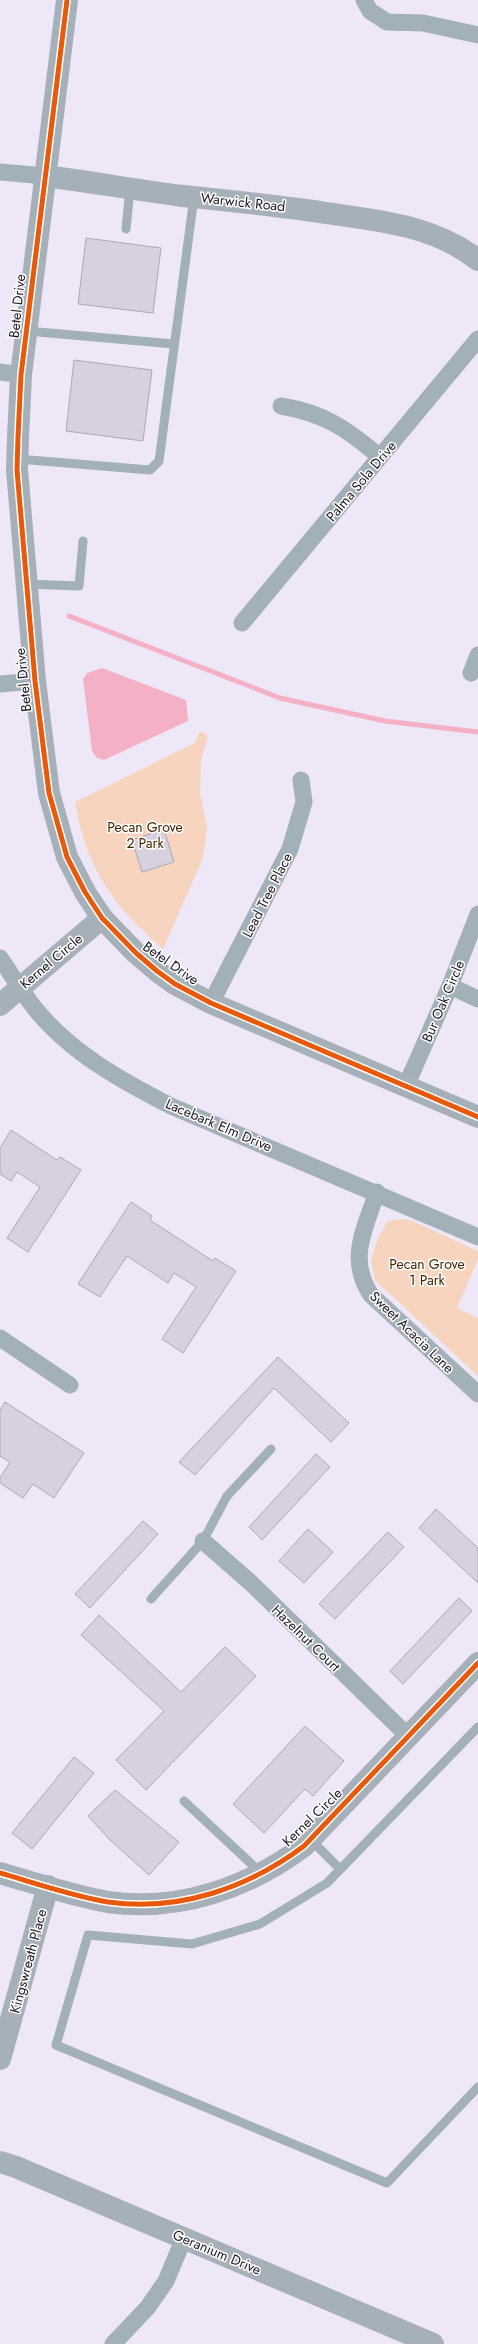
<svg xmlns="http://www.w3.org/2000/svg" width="478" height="2344" viewBox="0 0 478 2344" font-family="Jost,sans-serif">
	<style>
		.green { fill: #f6d4bd }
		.water { fill: #f4b0c4 }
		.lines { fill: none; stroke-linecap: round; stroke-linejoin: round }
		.stream { stroke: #f4b0c4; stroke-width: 5 }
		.building { fill: #d6d0df; stroke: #aea8b5 }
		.lane { stroke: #a2b0b7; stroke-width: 9 }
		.street { stroke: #a2b0b7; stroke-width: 17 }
		.secondary { stroke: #a6b0b8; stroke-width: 22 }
		.cycleway-casing { stroke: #fff; stroke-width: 8 }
		.cycleway { stroke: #e8590c; stroke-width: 5 }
		.labels { text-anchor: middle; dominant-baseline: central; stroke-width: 3; stroke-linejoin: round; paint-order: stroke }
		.street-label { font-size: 14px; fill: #1e1825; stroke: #fff }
		.park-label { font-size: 14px; fill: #452500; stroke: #fff }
	</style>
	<rect width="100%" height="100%" fill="#eee7f8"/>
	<g class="green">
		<path d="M200 731 208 736 201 760 200 792 207 828 203 858 163 949C113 906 86 868 75 802L195 743Z"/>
		<path d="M400 1219 410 1220 478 1251V1259L457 1308 478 1318V1376L375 1280 371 1261 377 1240 388 1221Z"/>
	</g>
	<path class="water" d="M102 668 186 700 188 721 104 760 97 758 92 751 83 679 87 673Z"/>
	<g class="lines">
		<path class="stream" d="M69 616 280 698 385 721 478 732"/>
	</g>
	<g class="building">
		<path d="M86 238 161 248 153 313 78 304Z"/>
		<path d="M74 360 152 370 143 441 66 431Z"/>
		<path d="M164 829 174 862 142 872 132 840Z"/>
		<path d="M11 1130 57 1160 60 1157 81 1170 28 1252 7 1238 40 1187 17 1172 11 1181 0 1174V1148Z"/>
		<path d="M131 1202 152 1216 150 1220 213 1261 215 1258 236 1271 183 1353 162 1339 196 1287 174 1273 168 1283 127 1256 100 1297 78 1284Z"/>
		<path d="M278 1357 349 1423 331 1442 274 1388 195 1475 179 1462Z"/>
		<path d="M5 1402 84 1453 54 1498 33 1484 23 1498 0 1483V1478L10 1462 0 1456V1410Z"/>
		<path d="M316 1454 330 1467 262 1540 249 1527Z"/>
		<path d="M436 1509 478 1548V1583L419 1528Z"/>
		<path d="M143 1521 158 1534 90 1608 75 1594Z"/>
		<path d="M308 1529 333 1552 304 1583 279 1561Z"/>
		<path d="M388 1532 404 1547 335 1619 319 1604Z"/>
		<path d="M459 1598 472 1611 403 1684 390 1671Z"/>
		<path d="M99 1615 181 1692 225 1647 256 1676 146 1790 116 1760 164 1711 81 1635Z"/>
		<path d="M305 1726 344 1761 313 1796 305 1789 264 1833 233 1804Z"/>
		<path d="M74 1757 94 1773 32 1849 12 1833Z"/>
		<path d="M115 1790 179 1842 149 1875 109 1839 88 1816Z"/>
	</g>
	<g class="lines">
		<g class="lane">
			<path d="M126 229 130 189"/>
			<path d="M27 331 174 344"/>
			<path d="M18 459 150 470 159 461 194 197"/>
			<path d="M27 584 79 586 83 541"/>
			<path d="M151 1599 203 1541 227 1496 271 1449"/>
			<path d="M478 1727 327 1883 260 1924 192 1944 88 1935 56 2045 387 2183 478 2087"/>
			<path d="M184 1801 260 1872"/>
			<path d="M310 1839 340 1869"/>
		</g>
		<g class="street">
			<path d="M364 0 370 11 387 22 423 23 478 35"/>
			<path d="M0 172 45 176"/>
			<path d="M0 372 21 375"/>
			<path d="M281 406C324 413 347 429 380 457"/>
			<path d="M242 623 478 339"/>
			<path d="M471 673 478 655"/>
			<path d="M0 684 35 681"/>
			<path d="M0 958C12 975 23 994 37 1011 73 1054 122 1081 171 1106L478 1237"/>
			<path d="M450 986 478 999"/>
			<path d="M211 1003 290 849 304 802 301 780"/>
			<path d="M406 1086 450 986 478 914"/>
			<path d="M377 1192C365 1229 347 1259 371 1295L478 1394"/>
			<path d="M0 1338 70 1385"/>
			<path d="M203 1541 251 1583 407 1735"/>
			<path d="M113 2344 148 2307 166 2281 184 2238"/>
		</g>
		<g class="secondary">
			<path d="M67 0 21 375 18 437 17 470 35 681 49 793 67 857 85 892 102 918 136 953 157 971 175 984 211 1003 478 1117"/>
			<path d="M45 176C91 182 137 190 183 196 233 201 283 206 333 214 384 221 436 227 478 260"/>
			<path d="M0 1005 102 918"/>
			<path d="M0 1873C35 1883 72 1896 108 1902 179 1912 248 1888 304 1846L478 1663"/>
			<path d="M0 2059 48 1886"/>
			<path d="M0 2162 16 2167 433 2344"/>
		</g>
		<defs>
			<g id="cycleway">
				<path d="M67 0 21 375 18 437 17 470 35 681 49 793 67 857 85 892 102 918 136 953 157 971 175 984 211 1003 478 1117"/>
				<path d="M0 1873C35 1883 72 1896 108 1902 179 1912 248 1888 304 1846L478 1663"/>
			</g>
		</defs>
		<use href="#cycleway" class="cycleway-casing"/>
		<use href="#cycleway" class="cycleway"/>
	</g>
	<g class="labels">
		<g class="street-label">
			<text transform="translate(243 202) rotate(6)">Warwick Road</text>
			<text transform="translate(17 306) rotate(-84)">Betel Drive</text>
			<text transform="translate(361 481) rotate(-50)">Palma Sola Drive</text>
			<text transform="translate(23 680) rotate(-96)">Betel Drive</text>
			<text transform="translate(267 895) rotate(-63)">Lead Tree Place</text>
			<text transform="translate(51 961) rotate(-40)">Kernel Circle</text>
			<text transform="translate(171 963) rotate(35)">Betel Drive</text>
			<text transform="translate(443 1001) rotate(-67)">Bur Oak Circle</text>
			<text transform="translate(219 1125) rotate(23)">Lacebark Elm Drive</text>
			<text transform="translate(412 1332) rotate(44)">Sweet Acacia Lane</text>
			<text transform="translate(306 1638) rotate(44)">Hazelnut Court</text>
			<text transform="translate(312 1817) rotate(-44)">Kernel Circle</text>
			<text transform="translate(28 1961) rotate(-75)">Kingswreath Place</text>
			<text transform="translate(217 2252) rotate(23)">Geranium Drive</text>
		</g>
		<g class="park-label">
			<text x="145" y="827">Pecan Grove<tspan x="145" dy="16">2 Park</tspan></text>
			<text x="427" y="1264">Pecan Grove<tspan x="427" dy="16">1 Park</tspan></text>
		</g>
	</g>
</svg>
